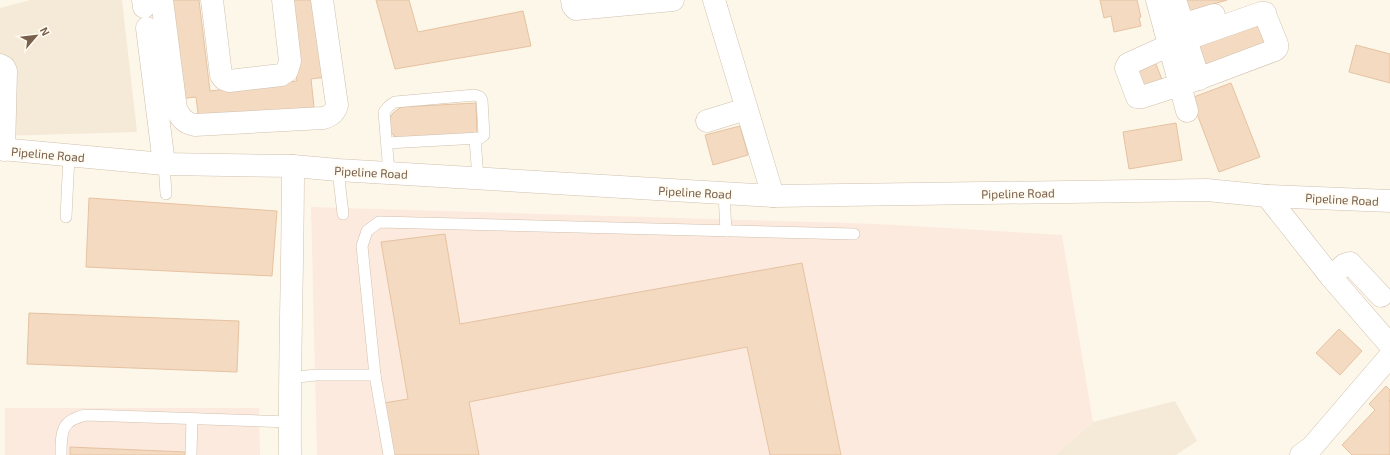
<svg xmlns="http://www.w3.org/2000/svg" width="1390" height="455" viewBox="0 0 1390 455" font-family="'Exo 2',sans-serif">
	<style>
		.residential { fill: #f5ead8 }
		.commercial { fill: #fdeade }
		.building { fill: #f3dac1; stroke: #e6c2a1 }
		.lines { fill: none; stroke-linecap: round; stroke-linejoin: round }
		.service-casing { stroke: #d0c0ae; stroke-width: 12 }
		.minor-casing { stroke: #d0c0ae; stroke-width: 23 }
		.tertiary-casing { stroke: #d0c0ae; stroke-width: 23 }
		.service { stroke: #fff; stroke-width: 11 }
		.minor { stroke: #fff; stroke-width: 22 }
		.tertiary { stroke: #fff; stroke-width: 22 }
		.labels { text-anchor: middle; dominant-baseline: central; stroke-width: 3.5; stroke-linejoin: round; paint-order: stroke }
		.street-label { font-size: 12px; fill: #79604c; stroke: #fffbf1 }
	</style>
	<rect width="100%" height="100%" fill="#fdf7ea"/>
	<g class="residential">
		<path d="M30 0H122L137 132 0 136V8Z"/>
		<path d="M1175 401 1197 441 1176 455H1055L1093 422Z"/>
	</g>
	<g class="commercial">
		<path d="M311 207 879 224 1062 235 1093 422 1055 455H317Z"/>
		<path d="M5 408H259L260 455H5Z"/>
	</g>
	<g class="building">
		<path d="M166 0H199L210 91 297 81 287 0H318L327 77 311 79 314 107 199 121 196 97 178 99Z"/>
		<path d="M376 0H409L418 32 523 11 531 46 395 69Z"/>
		<path d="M1100 0H1137L1141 17 1139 18 1141 26 1114 32 1111 16 1104 18Z"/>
		<path d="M1180 0H1227L1183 13Z"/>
		<path d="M1263 17 1275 46 1201 75 1189 45Z"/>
		<path d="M1356 45 1390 54V83L1349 72Z"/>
		<path d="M1154 59 1163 82 1142 90 1134 67Z"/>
		<path d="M1231 83 1260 157 1219 172 1191 98Z"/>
		<path d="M476 103 477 135 406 139 395 137 389 130V119L393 113 401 107Z"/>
		<path d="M1176 123 1182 160 1129 169 1123 132Z"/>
		<path d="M740 126 748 155 713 165 705 135Z"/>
		<path d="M89 198 277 211 272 276 86 267Z"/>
		<path d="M445 234 460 324 802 263 841 455H770L747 347 469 402 479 455H393L384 403 408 399 381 242Z"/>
		<path d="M29 313 239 321 237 372 27 364Z"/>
		<path d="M1339 329 1362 351 1340 375 1316 353Z"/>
		<path d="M1386 386 1390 390V400L1389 401 1390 402V455H1352L1342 445 1375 410 1369 404Z"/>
		<path d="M70 447 185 452V455H70Z"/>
	</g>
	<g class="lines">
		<defs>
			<g id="service">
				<path d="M475 138 478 179"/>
				<path d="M387 143 480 138 484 135 482 100 480 97 475 95 395 102 389 106 384 112 389 173"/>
				<path d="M164 164 166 194"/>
				<path d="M338 170 343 214"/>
				<path d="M724 194 726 231"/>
				<path d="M66 217 69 156"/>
				<path d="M375 375 362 246 367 231 379 222 854 234"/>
				<path d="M289 378 316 375H375L389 455"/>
				<path d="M61 455C61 432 61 420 86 415L289 422"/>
				<path d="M191 455 192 419"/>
			</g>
			<g id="minor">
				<path d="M143 0 144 7"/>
				<path d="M162 0 176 109C181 118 184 123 195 125L323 118C331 116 335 113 337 105L322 0"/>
				<path d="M212 0 221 75 224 79 229 81 281 75 287 71 290 61 283 0"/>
				<path d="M572 0 573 6 576 9 673 0"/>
				<path d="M714 0 773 196"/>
				<path d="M1157 0 1187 111"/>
				<path d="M1175 0 1183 24"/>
				<path d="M1261 13H1265L1266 17 1277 44V48L1275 50 1195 80 1142 97H1137L1126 68 1128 64 1170 45Z"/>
				<path d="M147 28 164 164"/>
				<path d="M1165 30 1214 15"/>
				<path d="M1186 40 1199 79"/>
				<path d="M0 65 4 67 6 71 4 150"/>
				<path d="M707 121 746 109"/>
				<path d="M0 149 164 164 293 166"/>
				<path d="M1267 196 1331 277 1390 345"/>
				<path d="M1331 277 1344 265 1350 263 1381 296"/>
				<path d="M1301 455 1312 447 1390 356"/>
			</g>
			<path id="tertiary" d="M290 455C289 359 293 262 293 166L338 170 773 196 1207 190 1267 196 1390 201"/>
		</defs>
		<use href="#service" class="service-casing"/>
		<use href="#minor" class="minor-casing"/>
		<use href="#tertiary" class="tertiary-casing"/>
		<use href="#service" class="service"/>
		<use href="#minor" class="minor"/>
		<use href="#tertiary" class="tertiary"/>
	</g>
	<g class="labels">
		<g class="street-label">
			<text transform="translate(48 154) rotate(5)">Pipeline Road</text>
			<text transform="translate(371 172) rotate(3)">Pipeline Road</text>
			<text transform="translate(695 192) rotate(3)">Pipeline Road</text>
			<text transform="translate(1018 193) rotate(-1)">Pipeline Road</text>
			<text transform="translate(1342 199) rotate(3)">Pipeline Road</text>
		</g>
	</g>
	<g transform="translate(36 36) rotate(62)" stroke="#fffbf1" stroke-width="3" paint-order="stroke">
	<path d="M0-3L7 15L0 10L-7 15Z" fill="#79604c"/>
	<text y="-6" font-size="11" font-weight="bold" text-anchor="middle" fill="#79604c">N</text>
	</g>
</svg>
